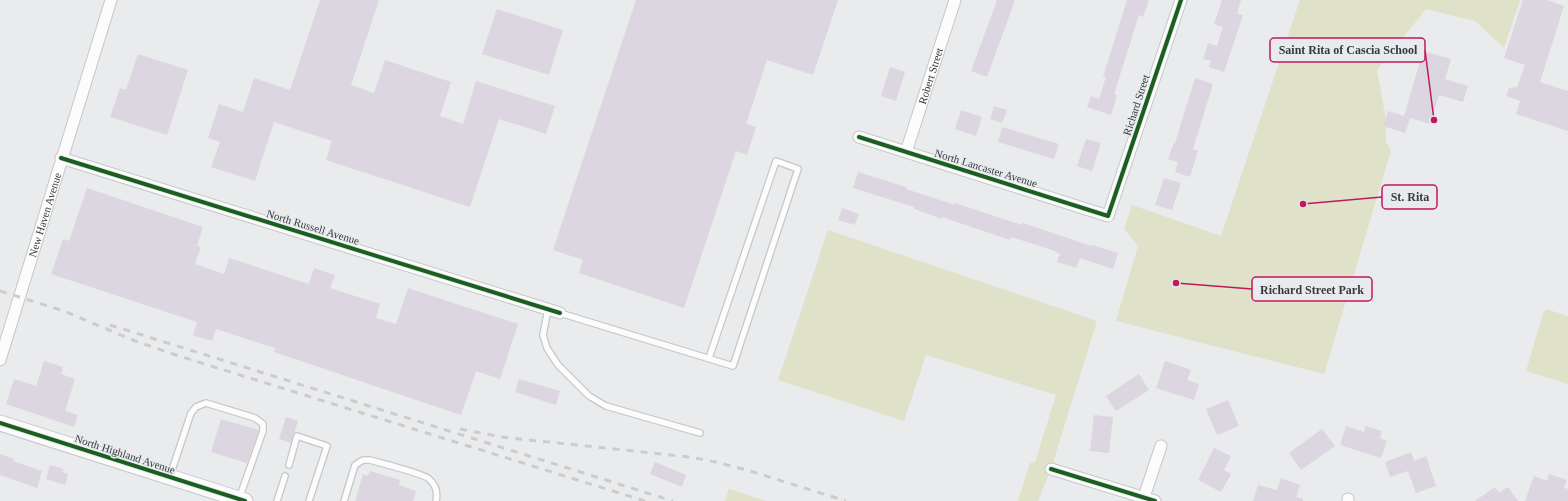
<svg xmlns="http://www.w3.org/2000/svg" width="1568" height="501" viewBox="0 0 1568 501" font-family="'Times New Roman',serif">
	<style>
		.green { fill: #dfe2c8 }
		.building { fill: #dcd6e1 }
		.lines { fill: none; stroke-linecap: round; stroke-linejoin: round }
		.lane-casing { stroke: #c5c7c8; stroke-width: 8 }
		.street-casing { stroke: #c5c7c8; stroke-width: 13 }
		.secondary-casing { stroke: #c5c7c8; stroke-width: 17 }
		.lane { stroke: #fcfcfc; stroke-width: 5.5 }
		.street { stroke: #fcfcfc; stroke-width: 11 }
		.secondary { stroke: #fcfcfc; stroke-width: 15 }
		.rail { stroke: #cccccd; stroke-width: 3; stroke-dasharray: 7 7; stroke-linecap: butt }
		.cycleway-casing { stroke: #e8ebee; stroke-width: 6 }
		.cycleway { stroke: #1b5e20; stroke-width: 4 }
		.labels { text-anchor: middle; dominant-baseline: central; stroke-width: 3; stroke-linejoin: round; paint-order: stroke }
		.street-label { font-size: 11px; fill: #37383a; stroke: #e8ebee }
		.leader { fill: none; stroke: #c2185b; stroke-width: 1.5 }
		.callout-dot { fill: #c2185b; stroke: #e8ebee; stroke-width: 1.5 }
		.callout { fill: #e8ebee; stroke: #c2185b; stroke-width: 1.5 }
		.callout-label { font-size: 12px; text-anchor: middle; font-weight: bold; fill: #37383a }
	</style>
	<rect width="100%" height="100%" fill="#e9ebed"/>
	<g class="green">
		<path d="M1300 0H1520L1504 48 1475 21 1426 9 1377 70 1386 120V141L1391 151 1324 374 1116 321 1138 246 1124 229 1132 205 1221 236Z"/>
		<path d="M828 230 1097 321 1051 469 1038 501H1018L1030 463 1035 462 1056 395 926 355 904 421 778 380Z"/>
		<path d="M1546 309 1568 316V384L1526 371 1543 314Z"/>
		<path d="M729 489 766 501H725Z"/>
	</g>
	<g class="building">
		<path d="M320 0H379L351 85 374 93 385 60 451 82 440 116 463 124 476 81 555 106 546 134 499 119 470 207 326 160 332 141 274 122 255 181 211 167 220 142 208 138 219 104 243 112 254 78 290 90Z"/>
		<path d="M636 0H838L813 75 767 60 746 124 756 127 747 155 736 151 684 308 579 273 583 260 553 250Z"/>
		<path d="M997 0H1015L987 77 971 71Z"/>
		<path d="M1127 0H1149L1143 17 1139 15 1114 94 1117 95 1111 115 1087 107 1091 96 1099 99 1106 77H1103Z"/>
		<path d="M1222 0H1241L1237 14 1243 15 1224 72 1209 67 1211 61 1203 59 1208 43 1217 46 1223 27 1214 24Z"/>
		<path d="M1523 0H1547L1564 6 1540 82 1568 91V131L1516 114 1520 101 1506 96 1509 88 1517 87 1525 65 1504 58Z"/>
		<path d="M497 9 563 30 549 75 482 54Z"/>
		<path d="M1423 51 1451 59 1445 79 1468 86 1463 102 1439 95 1430 124 1404 116Z"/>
		<path d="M138 54 188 70 167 135 110 117 120 88 126 90Z"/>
		<path d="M890 67 905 72 896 101 881 96Z"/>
		<path d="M1195 78 1213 84 1193 149 1198 151 1190 177 1175 172 1178 162 1168 159 1174 143H1175Z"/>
		<path d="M994 106 1007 110 1002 123 990 119Z"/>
		<path d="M961 110 982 117 976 136 955 129Z"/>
		<path d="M1388 111 1410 118 1405 133 1383 126Z"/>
		<path d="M1002 127 1059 144 1054 159 998 142Z"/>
		<path d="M1086 139 1101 143 1092 171 1077 166Z"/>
		<path d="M858 172 906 187V189L955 205V203L1022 225 1023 223 1091 246 1092 245 1118 253 1113 269 1080 258 1076 268 1057 262 1060 254 1052 250 1011 237 1010 240 942 217V219L914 209V207L853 188Z"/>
		<path d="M1164 178 1181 183 1172 210 1155 205Z"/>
		<path d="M87 188 203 227 197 246 201 247 195 264 224 274 229 258 309 284 314 268 335 275 330 288 380 304 376 318 396 324 408 288 518 324 500 379 476 371 461 415 274 352 275 348 216 329 212 341 193 335 197 322 51 274 63 239 69 241Z"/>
		<path d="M842 208 859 214 855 225 838 220Z"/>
		<path d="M44 361 63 367 61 374 75 379 65 411 78 415 74 427 6 404 14 379 36 386Z"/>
		<path d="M1165 361 1191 370 1187 380 1199 384 1194 400 1156 388Z"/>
		<path d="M1139 374 1149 390 1116 411 1106 396Z"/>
		<path d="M519 379 560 391 556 405 515 392Z"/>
		<path d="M1228 400 1239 426 1217 435 1206 409Z"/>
		<path d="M1094 415 1113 417 1109 453 1090 451Z"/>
		<path d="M286 417 298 421 291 443 279 439Z"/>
		<path d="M221 419 259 430 247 463 211 452Z"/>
		<path d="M1346 426 1364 432 1366 426 1382 431 1380 438 1387 441 1381 458 1340 445Z"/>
		<path d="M1322 429 1335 446 1301 470 1289 453Z"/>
		<path d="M1214 448 1231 456 1224 470 1231 474 1221 492 1198 480Z"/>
		<path d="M1411 452 1414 461 1426 456 1436 486 1416 493 1408 471 1390 477 1385 462Z"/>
		<path d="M0 454 14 459 13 461 42 471 37 488 0 475Z"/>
		<path d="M655 462 686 475 682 487 650 474Z"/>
		<path d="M50 465 64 469 62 472 68 474 65 485 46 479Z"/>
		<path d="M370 471 400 480 399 485 416 491 413 501H355L363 474 368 476Z"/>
		<path d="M1549 474 1567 480 1564 488 1568 489V501H1525L1534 476 1547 481Z"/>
		<path d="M1281 478 1300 485 1296 497 1303 499V501H1253L1258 485 1277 490Z"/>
		<path d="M1495 487 1499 493 1508 487 1518 501H1475Z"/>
	</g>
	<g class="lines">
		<defs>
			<g id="lane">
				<path d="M548 309 543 335 547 348 558 365 589 396 606 406 700 433"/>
				<path d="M560 313 573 317 733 366 798 169 776 161 709 358"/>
				<path d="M289 465 297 436 327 446 309 501"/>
				<path d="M170 476 191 413 196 407 206 403 255 418 263 424V431L239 499"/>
				<path d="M277 501 285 476"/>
				<path d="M344 501 355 465 363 460H370C380 463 425 474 429 479 436 485 438 492 436 501"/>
			</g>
			<g id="street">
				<path d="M859 137 1108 216 1181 0"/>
				<path id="s1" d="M906 152 955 0"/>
				<path d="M61 158 560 313"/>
				<path id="s2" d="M0 360 111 0"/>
				<path d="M1051 469 1155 501"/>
				<path d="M1144 497 1161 446"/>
				<path d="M1348 501V499"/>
			</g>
			<path id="secondary" d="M0 423 245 501"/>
		</defs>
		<use href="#lane" class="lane-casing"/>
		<use href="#street" class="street-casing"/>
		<use href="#secondary" class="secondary-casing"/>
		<use href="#lane" class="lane"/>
		<use href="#street" class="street"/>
		<use href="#secondary" class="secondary"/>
		<g class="rail">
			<path d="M0 291 64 311 135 341 179 356 645 501"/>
			<path d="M110 325 673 501"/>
			<path d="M460 429 502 437 689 457 716 462 747 470 846 501"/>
		</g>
		<defs>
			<g id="cycleway">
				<path d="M859 137 1108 216 1181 0"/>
				<path d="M61 158 560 313"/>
				<path d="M0 423 245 501"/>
				<path d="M1051 469 1155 501"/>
			</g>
		</defs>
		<use href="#cycleway" class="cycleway-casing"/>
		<use href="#cycleway" class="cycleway"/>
	</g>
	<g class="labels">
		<g class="street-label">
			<text stroke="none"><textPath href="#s1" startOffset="80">Robert Street</textPath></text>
			<text transform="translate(1136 105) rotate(-72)">Richard Street</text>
			<text transform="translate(986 168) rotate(17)">North Lancaster Avenue</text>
			<text stroke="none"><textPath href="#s2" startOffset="152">New Haven Avenue</textPath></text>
			<text transform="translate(313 227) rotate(17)">North Russell Avenue</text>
			<text transform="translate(125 454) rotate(18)">North Highland Avenue</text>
		</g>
	</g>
	<path class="leader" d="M1434 120L1425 50M1303 204L1382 197M1176 283L1252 289"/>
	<g class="callout-dot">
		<circle cx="1434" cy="120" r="4"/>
		<circle cx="1303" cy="204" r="4"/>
		<circle cx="1176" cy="283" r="4"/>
	</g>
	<g class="callout">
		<rect x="1270" y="38" width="155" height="24" rx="4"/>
		<rect x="1382" y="185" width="55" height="24" rx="4"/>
		<rect x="1252" y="277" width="120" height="24" rx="4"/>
	</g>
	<g class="callout-label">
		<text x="1348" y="54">Saint Rita of Cascia School</text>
		<text x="1410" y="201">St. Rita</text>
		<text x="1312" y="294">Richard Street Park</text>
	</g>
</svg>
